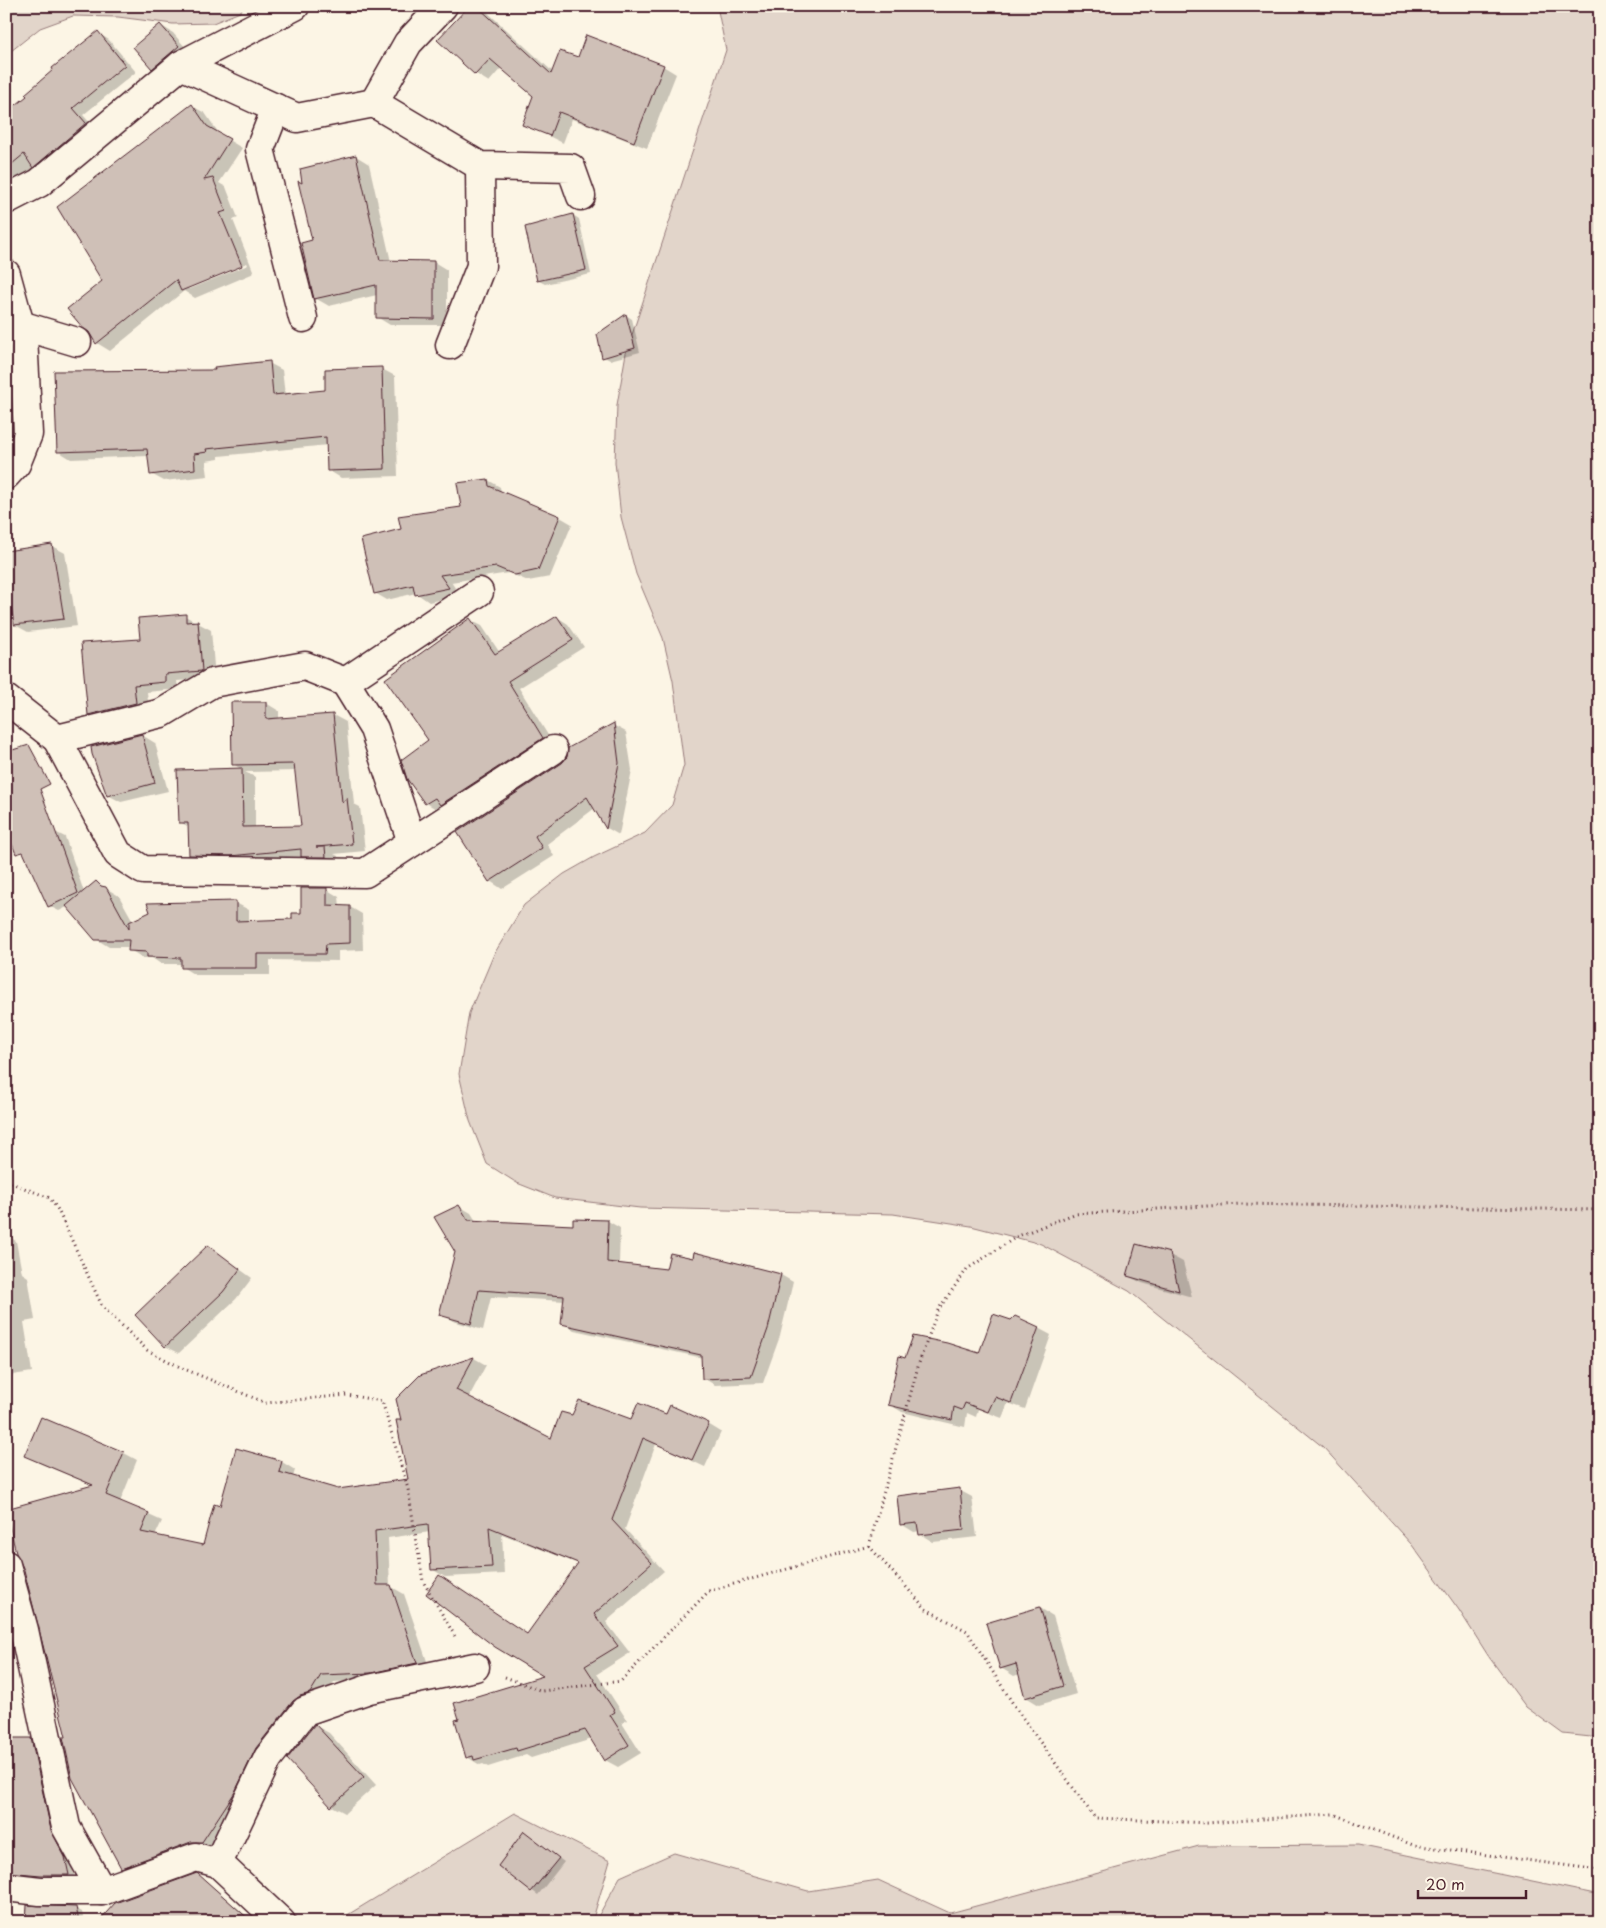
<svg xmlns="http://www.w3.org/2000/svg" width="1606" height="1928" viewBox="0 0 1606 1928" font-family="'Playpen Sans',sans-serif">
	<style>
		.green { fill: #e2d5ca; stroke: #967a7a }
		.shadow { fill: #0003; fill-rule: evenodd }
		.building { fill: #cfc0b7; stroke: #4a1f2b }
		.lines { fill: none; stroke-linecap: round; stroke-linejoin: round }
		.street-casing { stroke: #4a1f2b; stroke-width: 31 }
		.path { stroke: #4a1f2b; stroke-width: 3; stroke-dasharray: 1 4; stroke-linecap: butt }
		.street { stroke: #fcf5e5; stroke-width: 28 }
	</style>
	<rect width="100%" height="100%" fill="#fcf5e5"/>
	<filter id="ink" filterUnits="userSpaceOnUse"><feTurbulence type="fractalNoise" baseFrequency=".02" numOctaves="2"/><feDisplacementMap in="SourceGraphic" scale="10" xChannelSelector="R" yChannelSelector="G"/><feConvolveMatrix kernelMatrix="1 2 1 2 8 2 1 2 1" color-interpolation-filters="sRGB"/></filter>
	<g filter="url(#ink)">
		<g class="green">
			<path d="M6 6H244L240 12 213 23 173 24 118 17 73 16 40 28 6 55Z"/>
			<path d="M717 6H1600V1738L1563 1734 1526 1707 1489 1657 1459 1610 1412 1545 1323 1447 1129 1291 1041 1244 971 1226 893 1214 640 1208 555 1198 517 1183 487 1164 470 1121 459 1074 469 1013 494 954 524 905 564 874 594 857 645 833 672 805 684 765 673 681 663 638 636 574 621 517 615 462 617 405 626 353 726 50Z"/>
			<path d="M515 1813 610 1861 592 1922H336Z"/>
			<path d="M1358 1845 1600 1895V1922H595L620 1877 674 1853 808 1891 878 1880 950 1913 1199 1846Z"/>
		</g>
		<g class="shadow">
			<path d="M477 6 486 11 553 72 579 59 663 66 676 74 647 148 572 119 563 143 524 124 535 96 502 67 489 82 476 74 439 40Z"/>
			<path d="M160 25 173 33 191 54 166 75 153 68Z"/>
			<path d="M98 33 109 40 136 72 83 115 97 131 6 188V115Z"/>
			<path d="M192 106 205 113 220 135 242 148 219 183 226 187 238 218 233 220 254 273 195 298 184 291 110 351 97 343 90 331 104 281ZM247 263 248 265 189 289 187 287Z"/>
			<path d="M356 156 369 164 391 262H434L447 270V325H390L377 317V295L329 306 315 298 313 241 303 185Z"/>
			<path d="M573 215 579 219 591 274 545 284 539 281Z"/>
			<path d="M626 315 632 319 640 352 610 360 604 357Z"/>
			<path d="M269 363 282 370 285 395 326 391 382 369 395 376 398 476 341 478 328 470V445L219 456V459L206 461 208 476 164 481 151 474 149 456 71 459 58 451 217 372Z"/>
			<path d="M6 412 21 449 6 463Z"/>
			<path d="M488 480 500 487 501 492 560 517 572 524 550 577 528 581 509 573 451 582 460 595 429 602 416 593 387 600 375 593 402 530 462 508Z"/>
			<path d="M52 546 65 553 77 626 28 632 15 625Z"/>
			<path d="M185 616 211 630 215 678 177 681 178 689 147 692 149 711 102 722 89 714Z"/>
			<path d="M557 617 568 624 584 647 519 688 554 745 438 810 426 803 408 778 430 740 470 620 482 626 500 653Z"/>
			<path d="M266 703 279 711V719L333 715 346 722 354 804 360 807 365 851 334 854 338 856V864L316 863 304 857 244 862H203L190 854 189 827 180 822 179 771 243 770 233 764ZM296 771 302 827 255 828V777L245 772Z"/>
			<path d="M613 725 626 732 632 770 619 835 607 828 595 808 547 844 554 856 502 889 490 881Z"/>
			<path d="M142 735 155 743 168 791 121 802 108 795Z"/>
			<path d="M55 832 65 837 84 892 96 882 119 896 133 921 236 903 249 910V921L293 920 302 915 326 889 339 897 340 907H350L362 914 363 950 338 951V961L270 960V975H195L182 967V964H161L152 958H143L130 950V947H109L96 939 69 906 59 911 49 906Z"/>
			<path d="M459 1206 471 1213 476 1221 574 1226 608 1221 620 1228 619 1264 667 1271 694 1260 695 1254 781 1275 793 1282 780 1336 763 1383 715 1385 703 1378V1358L574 1330 562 1323 565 1301 491 1297 483 1330 453 1321 441 1314 456 1252Z"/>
			<path d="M6 1235 16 1241 22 1273 28 1277 35 1320 24 1322 32 1372 6 1376Z"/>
			<path d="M209 1247 252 1278 236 1299 179 1353 165 1346Z"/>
			<path d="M1170 1255 1183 1262 1192 1297 1142 1283 1128 1276Z"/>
			<path d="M1038 1328 1051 1335 1025 1409 1008 1403 1002 1418 978 1409 976 1417 967 1413 965 1427 902 1412 889 1404 906 1359 980 1354Z"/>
			<path d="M474 1358 486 1365 469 1397 551 1440 573 1417 631 1421 666 1416 708 1424 721 1432 705 1467 656 1444 625 1529 664 1571 606 1622 630 1653 597 1674 627 1720 622 1723 641 1753 618 1767 605 1760 592 1739 531 1758 526 1755 488 1767 483 1764 480 1765 467 1757 546 1677 528 1635 579 1564 502 1534 504 1574 445 1577 432 1569 430 1532 388 1538 390 1586 404 1594 430 1670 385 1679 334 1682 323 1700 215 1849 135 1874 122 1867 68 1738 94 1486 39 1463 26 1456 41 1418 124 1453 137 1460 120 1502 162 1521 155 1536 204 1546 221 1508 237 1450 282 1462 295 1470 293 1477 338 1490 410 1480 402 1421 421 1376Z"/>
			<path d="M959 1490 972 1497 977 1537 933 1542 920 1534V1531L914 1532 901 1524Z"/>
			<path d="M1040 1608 1053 1616 1076 1694 1039 1705 1026 1697 1020 1674 1014 1676 1001 1668Z"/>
			<path d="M316 1726 329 1733 376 1785 345 1813 332 1806Z"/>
			<path d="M31 1739 37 1743 75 1878H48L6 1874 47 1877Z"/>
			<path d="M531 1837 564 1862 538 1895 499 1866Z"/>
			<path d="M203 1878 253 1922H100Z"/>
			<path d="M75 1908 82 1912 84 1922H27Z"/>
		</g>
		<g class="building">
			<path d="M469 6H477L551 74 560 51 578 57 586 35 664 65 634 142 559 112 550 136 522 125 533 96 490 59 475 75 437 40Z"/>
			<path d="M160 24 179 46 152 69 133 47Z"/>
			<path d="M98 31 125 65 73 108 86 123 33 168 24 154 6 169V113L27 96 25 94 53 70 52 68Z"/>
			<path d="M192 104 207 126 230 139 204 180 213 178 226 211 220 213 242 266 181 291 176 280 96 344 89 332 83 328 67 309 102 281 57 207Z"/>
			<path d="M356 155 380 260 434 261V319L376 318V285L314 299 301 243 312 240 298 181 302 183 300 169Z"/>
			<path d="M573 214 586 270 537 281 525 227Z"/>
			<path d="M626 314 635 348 602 358 597 334Z"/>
			<path d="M270 361 273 395 325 390V369L382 367 385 469 327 471 326 437 206 449 207 452 194 454 195 469 150 475 147 449 57 452 54 371 215 370 214 367Z"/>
			<path d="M488 479 489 486 560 516 538 570 515 575 496 567 440 575 449 588 415 595 413 585 374 594 361 539 401 529 398 516 461 507 457 483Z"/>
			<path d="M52 544 64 619 14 625 6 572V551Z"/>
			<path d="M186 614V622L198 621 202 671 165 674V682L134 685 136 703 88 715 81 643 140 639 138 618Z"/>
			<path d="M557 616 573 640 508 681 543 738 440 805 435 798 425 804 407 779 401 760 428 740 385 679 470 618 495 654Z"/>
			<path d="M231 702H266V719L333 714 342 802 347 798 352 844 316 847H325L326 857H301V849L230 856 189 855 188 823H179L177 770 242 768 243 827 301 826 294 764 232 765Z"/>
			<path d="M614 723 619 763 606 829 587 797 535 836 542 848 489 882 457 832 562 763 567 757 568 748Z"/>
			<path d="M142 734 155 783 107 796 92 754 91 747Z"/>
			<path d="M29 745 50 784 40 789 78 893 48 907 23 852 16 854 6 829V752Z"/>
			<path d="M96 881 101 886 106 887 129 929V922L150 912 147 903 236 901V921L292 919V913H301V888H327V905L350 906V943L326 944 325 954H257V968H181V958L147 957V952L128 951 129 940H95L66 906Z"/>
			<path d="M459 1205 468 1220 573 1225V1219L608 1220 607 1262 666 1269 670 1253 693 1258 694 1252 781 1274 768 1329 751 1377 702 1379 701 1355 561 1324 564 1296 479 1290 471 1324 439 1315 455 1252 434 1217Z"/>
			<path d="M1136 1244 1170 1253 1179 1291 1127 1276Z"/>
			<path d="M208 1245 240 1269 223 1292 165 1347 135 1315Z"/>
			<path d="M993 1314 1011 1320 1015 1316 1039 1327 1011 1403 995 1397 988 1412 965 1403 962 1410 954 1407 952 1420 888 1405 899 1356 905 1358 913 1336 947 1343 979 1353Z"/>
			<path d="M474 1357 456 1390 551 1438 561 1412 572 1415 579 1400 631 1419 638 1403 666 1414 670 1405 709 1423 692 1460 643 1438 612 1520 652 1563 594 1614 618 1646 585 1666 615 1712 610 1715 629 1745 604 1761 585 1730 517 1751 516 1748 474 1760 473 1756 466 1758 455 1720 459 1719 454 1703 543 1676 495 1647 426 1594 439 1575 527 1634 578 1563 489 1527 492 1567 431 1570 428 1524 375 1531 377 1585H391L417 1663 371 1673 321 1675 310 1693 300 1696 293 1701 256 1748 235 1792 202 1842H191L121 1868 72 1778 63 1737H66L24 1570 16 1553 6 1511V1509L93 1485 24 1456 41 1417 124 1452 106 1495 149 1513 141 1532 203 1545 214 1504 220 1506 236 1448 282 1461 279 1472 338 1489 408 1479 396 1420H401L396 1399 420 1375Z"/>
			<path d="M960 1488 964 1530 919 1535 917 1523 900 1525 897 1496Z"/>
			<path d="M1040 1607 1063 1686 1025 1698 1016 1664 1000 1669 986 1623Z"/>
			<path d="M315 1724 364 1777 331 1807 287 1759Z"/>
			<path d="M6 1738H31L51 1830 65 1857 69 1875H41L6 1872Z"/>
			<path d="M524 1831 559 1858 531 1892 498 1866Z"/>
			<path d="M197 1873 252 1922H98L115 1903Z"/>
			<path d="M27 1905 76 1907 79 1922H26Z"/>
		</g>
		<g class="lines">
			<defs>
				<g id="street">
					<path d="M181 65 297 118 374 103 480 166 571 168 581 196"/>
					<path d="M374 103 408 43 443 6"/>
					<path d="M276 108 260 149 303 318"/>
					<path d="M6 200 39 183 181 65 295 6"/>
					<path d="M6 274 23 336 28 434 16 464 6 475"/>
					<path d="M20 325 77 342"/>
					<path d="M450 345 481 266 480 166"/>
					<path d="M345 682 374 729 412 842"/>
					<path d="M6 699 57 739 162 713 212 683 305 666 345 682 479 592"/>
					<path d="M57 739 118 854 143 870 365 873 553 750"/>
					<path d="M6 1565 24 1630 66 1827 102 1891H40L6 1887"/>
					<path d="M218 1863 268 1758 305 1711 369 1689 475 1667"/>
					<path d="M102 1891 196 1857 218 1863 281 1922"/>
				</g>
			</defs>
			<use href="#street" class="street-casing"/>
			<g class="path">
				<path d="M6 1181 50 1198 58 1210 102 1306 147 1350 182 1368 266 1403 347 1395 382 1401 408 1489 423 1581 456 1638"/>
				<path d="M869 1546 919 1363 938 1310 967 1269 1018 1236 1074 1214 1240 1204 1600 1210"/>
				<path d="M869 1546 926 1609 967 1631 1017 1710 1095 1818 1207 1823 1333 1814 1413 1845 1600 1870"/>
				<path d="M505 1677 542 1691 621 1681 709 1591 869 1546"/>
			</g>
			<use href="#street" class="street"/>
		</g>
	</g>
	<rect width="1606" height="1928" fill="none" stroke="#fcf5e5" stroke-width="25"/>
	<rect x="12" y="12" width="1581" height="1903" fill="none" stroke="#4a1f2b" stroke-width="2" filter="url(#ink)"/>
	<path d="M1418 1890v8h108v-8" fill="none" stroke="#4a1f2b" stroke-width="2.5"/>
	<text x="1426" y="1890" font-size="15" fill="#4a1f2b" stroke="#fcf5e5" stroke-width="4" paint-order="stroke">20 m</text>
</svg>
